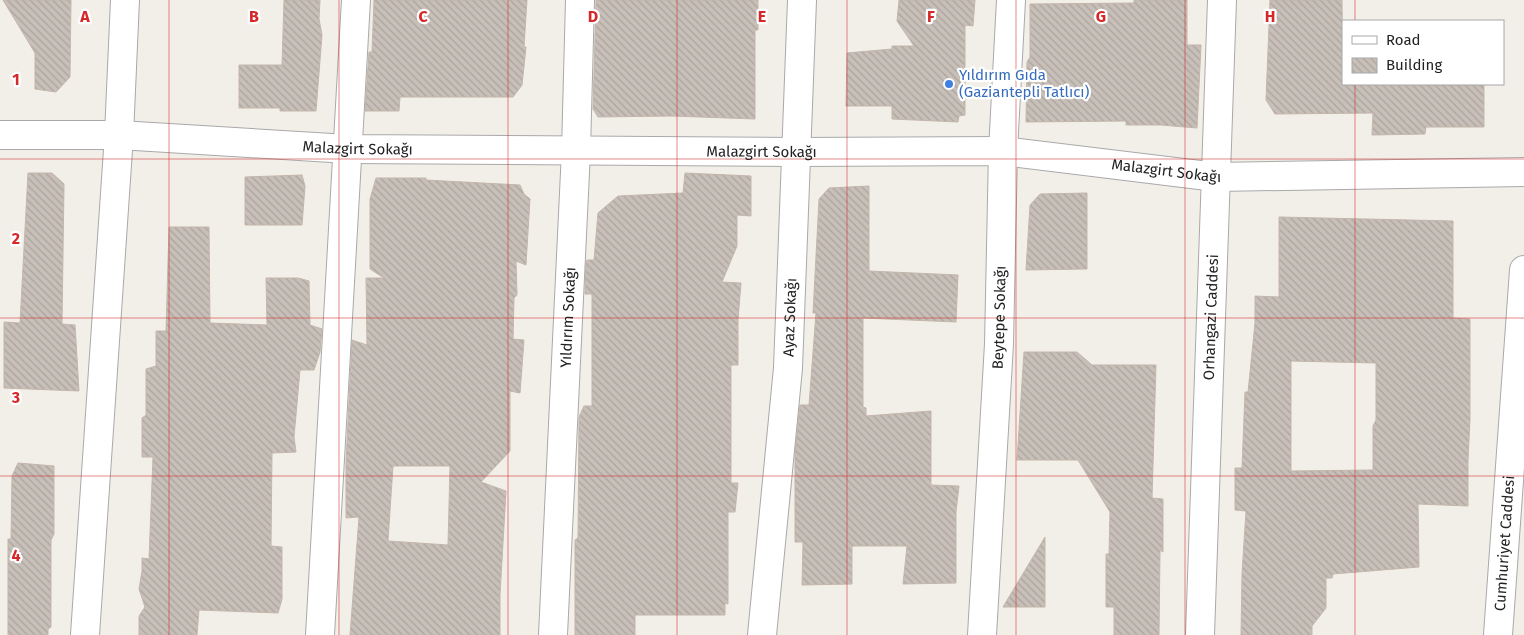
<svg xmlns="http://www.w3.org/2000/svg" width="1524" height="635" viewBox="0 0 1524 635" font-family="'Fira Sans',sans-serif">
	<style>
		.building { fill: url(#building-back-hatch); stroke: #c4b6ab; fill-rule: evenodd }
		.lines { fill: none; stroke-linecap: round; stroke-linejoin: round }
		.street-casing { stroke: #a9a9a9; stroke-width: 30 }
		.street { stroke: #fff; stroke-width: 28 }
		.grid { fill: none; stroke: #d62828; stroke-width: 1; stroke-opacity: 0.55 }
		.shop-dot { fill: #3f7fe0; stroke: #fff; stroke-width: 2 }
		.labels { text-anchor: middle; dominant-baseline: central; stroke-width: 4.5; stroke-linejoin: round; paint-order: stroke }
		.shop-label { font-size: 15px; fill: #366cbe; stroke: #fff; text-anchor: start }
		.street-label { font-size: 15px; fill: #222; stroke: #fff }
		.grid-label { font-size: 16px; text-anchor: middle; font-weight: bold; fill: #d62828; stroke: #fff; stroke-width: 4.5; stroke-linejoin: round; paint-order: stroke }
	</style>
	<defs>
		<pattern id="building-back-hatch" width="6" height="6" patternUnits="userSpaceOnUse" patternTransform="scale(1.25)"><rect width="6" height="6" fill="#c7bfb8"/><path d="M-1 5l2 2M0 0l6 6M5-1l2 2" fill="none" stroke="#aba49e"/></pattern>
	</defs>
	<rect width="100%" height="100%" fill="#f2efe9"/>
	<g class="building">
		<path d="M3 0H71L70 77 56 92 35 89V53Z"/>
		<path d="M284 0H320L319 19 322 35 316 111H280V108H239V65H282Z"/>
		<path d="M374 0H527L524 47H526L522 85 513 97H400L399 111H365L369 52H372Z"/>
		<path d="M596 0H758V30H755V119L672 116 598 117 593 109Z"/>
		<path d="M899 0H975L973 26 965 25V115L959 116 958 122 892 119V106H846L847 53 892 49V46H914L897 21Z"/>
		<path d="M1134 0H1187V45H1201L1197 128 1161 125H1126V121L1026 122 1027 62 1030 57V4L1134 3Z"/>
		<path d="M1270 0H1342L1343 84H1484V127H1426L1425 134 1372 135 1373 113 1275 114 1266 100Z"/>
		<path d="M28 173H52L64 184 62 324 75 325 79 391 4 388V322L20 323Z"/>
		<path d="M685 173 751 176V216L737 215V246L722 282 741 283 738 320V365H731V483H738L735 512H728V604L725 603V615H635V635H575V540L578 538 579 417 584 406H592V294H585L586 263 587 260H594L598 213 618 196 683 193Z"/>
		<path d="M302 175 305 186 302 225H245V177Z"/>
		<path d="M376 178H426V180L520 185 524 194 530 199 526 265 516 261 517 295 514 298 513 339 524 340 520 393 510 391V451L481 482 506 491 500 595V635H350L359 517 346 518V462L352 340 367 345 366 278H384L370 269V199ZM393 466H450L448 545 388 541Z"/>
		<path d="M869 186V271L958 275 956 322 863 318V407L866 408V416L931 411V485L959 486 956 512V583L903 584 907 546H852V584L802 585 803 542H795V453L800 405H809L816 313H813L819 199 829 188Z"/>
		<path d="M1087 193V269L1026 270 1030 205 1040 194Z"/>
		<path d="M1279 217 1453 221V318L1470 319V419L1468 461V506L1418 504 1419 567 1333 574 1332 578H1326V608L1312 626V635H1241L1242 574 1246 511 1235 510V468H1242L1245 392H1248L1255 323V296L1279 297ZM1291 361 1376 363V420L1373 426V470L1291 471Z"/>
		<path d="M169 227H209L210 323 267 325 266 278H298L309 281 310 325 322 329 320 352 314 370H300L294 437 296 452 272 453 271 546 282 547V599L278 613 199 610 197 635H139V616L145 607 139 589 142 571V558L149 559 153 457H142V418L146 415V369L156 366V331H166Z"/>
		<path d="M1024 352H1077L1092 365H1156L1152 498 1163 499V552L1160 550 1159 635H1114V607H1106V554H1109L1110 512 1078 460H1017Z"/>
		<path d="M18 463 54 466V534L51 540V627L48 629V635H8V539H11L12 476Z"/>
		<path d="M1045 537V607H1003Z"/>
	</g>
	<g class="lines">
		<defs>
			<g id="street">
				<path id="s1" d="M0 135H119L348 149 796 152 1003 151 1216 177 1524 172"/>
				<path d="M85 635 119 135 125 0"/>
				<path d="M320 635 356 0"/>
				<path id="s2" d="M553 635 576 151 580 0"/>
				<path id="s3" d="M762 635 788 368 802 0"/>
				<path id="s4" d="M982 635 999 344 1003 151 1011 0"/>
				<path id="s5" d="M1200 635 1222 0"/>
				<path id="s6" d="M1498 635 1524 270"/>
			</g>
		</defs>
		<use href="#street" class="street-casing"/>
		<use href="#street" class="street"/>
	</g>
	<path class="grid" d="M169 0V635M339 0V635M508 0V635M677 0V635M847 0V635M1016 0V635M1185 0V635M1355 0V21M1355 84V635M0 159H1524M0 318H1524M0 476H1524"/>
	<circle class="shop-dot" cx="949" cy="84" r="5"/>
	<g class="labels">
		<g class="shop-label">
			<text x="959" y="75">Yıldırım Gıda<tspan x="959" dy="17">(Gaziantepli Tatlıcı)</tspan></text>
		</g>
		<g class="street-label">
			<text stroke="none"><textPath href="#s1" startOffset="358">Malazgirt Sokağı</textPath></text>
			<text stroke="none"><textPath href="#s1" startOffset="762">Malazgirt Sokağı</textPath></text>
			<text stroke="none"><textPath href="#s1" startOffset="1168">Malazgirt Sokağı</textPath></text>
			<text stroke="none"><textPath href="#s2" startOffset="318">Yıldırım Sokağı</textPath></text>
			<text stroke="none"><textPath href="#s3" startOffset="319">Ayaz Sokağı</textPath></text>
			<text stroke="none"><textPath href="#s4" startOffset="318">Beytepe Sokağı</textPath></text>
			<text stroke="none"><textPath href="#s5" startOffset="318">Orhangazi Caddesi</textPath></text>
			<text stroke="none"><textPath href="#s6" startOffset="92">Cumhuriyet Caddesi</textPath></text>
		</g>
	</g>
	<g class="grid-label">
		<text x="85" y="22">A</text>
		<text x="254" y="22">B</text>
		<text x="423" y="22">C</text>
		<text x="593" y="22">D</text>
		<text x="762" y="22">E</text>
		<text x="931" y="22">F</text>
		<text x="1101" y="22">G</text>
		<text x="1270" y="22">H</text>
		<text x="16" y="85">1</text>
		<text x="16" y="244">2</text>
		<text x="16" y="403">3</text>
		<text x="16" y="561">4</text>
	</g>
	<rect x="1342" y="20" width="162" height="65" fill="#ffffff" stroke="#a7a7a7"/>
	<rect x="1352" y="36" width="25" height="8" fill="#ffffff" stroke="#a7a7a7"/>
	<text x="1386" y="45" font-size="15" fill="#222222">Road</text>
	<rect x="1352" y="58" width="25" height="15" fill="url(#building-back-hatch)" stroke="#a7a7a7"/>
	<text x="1386" y="70" font-size="15" fill="#222222">Building</text>
</svg>
